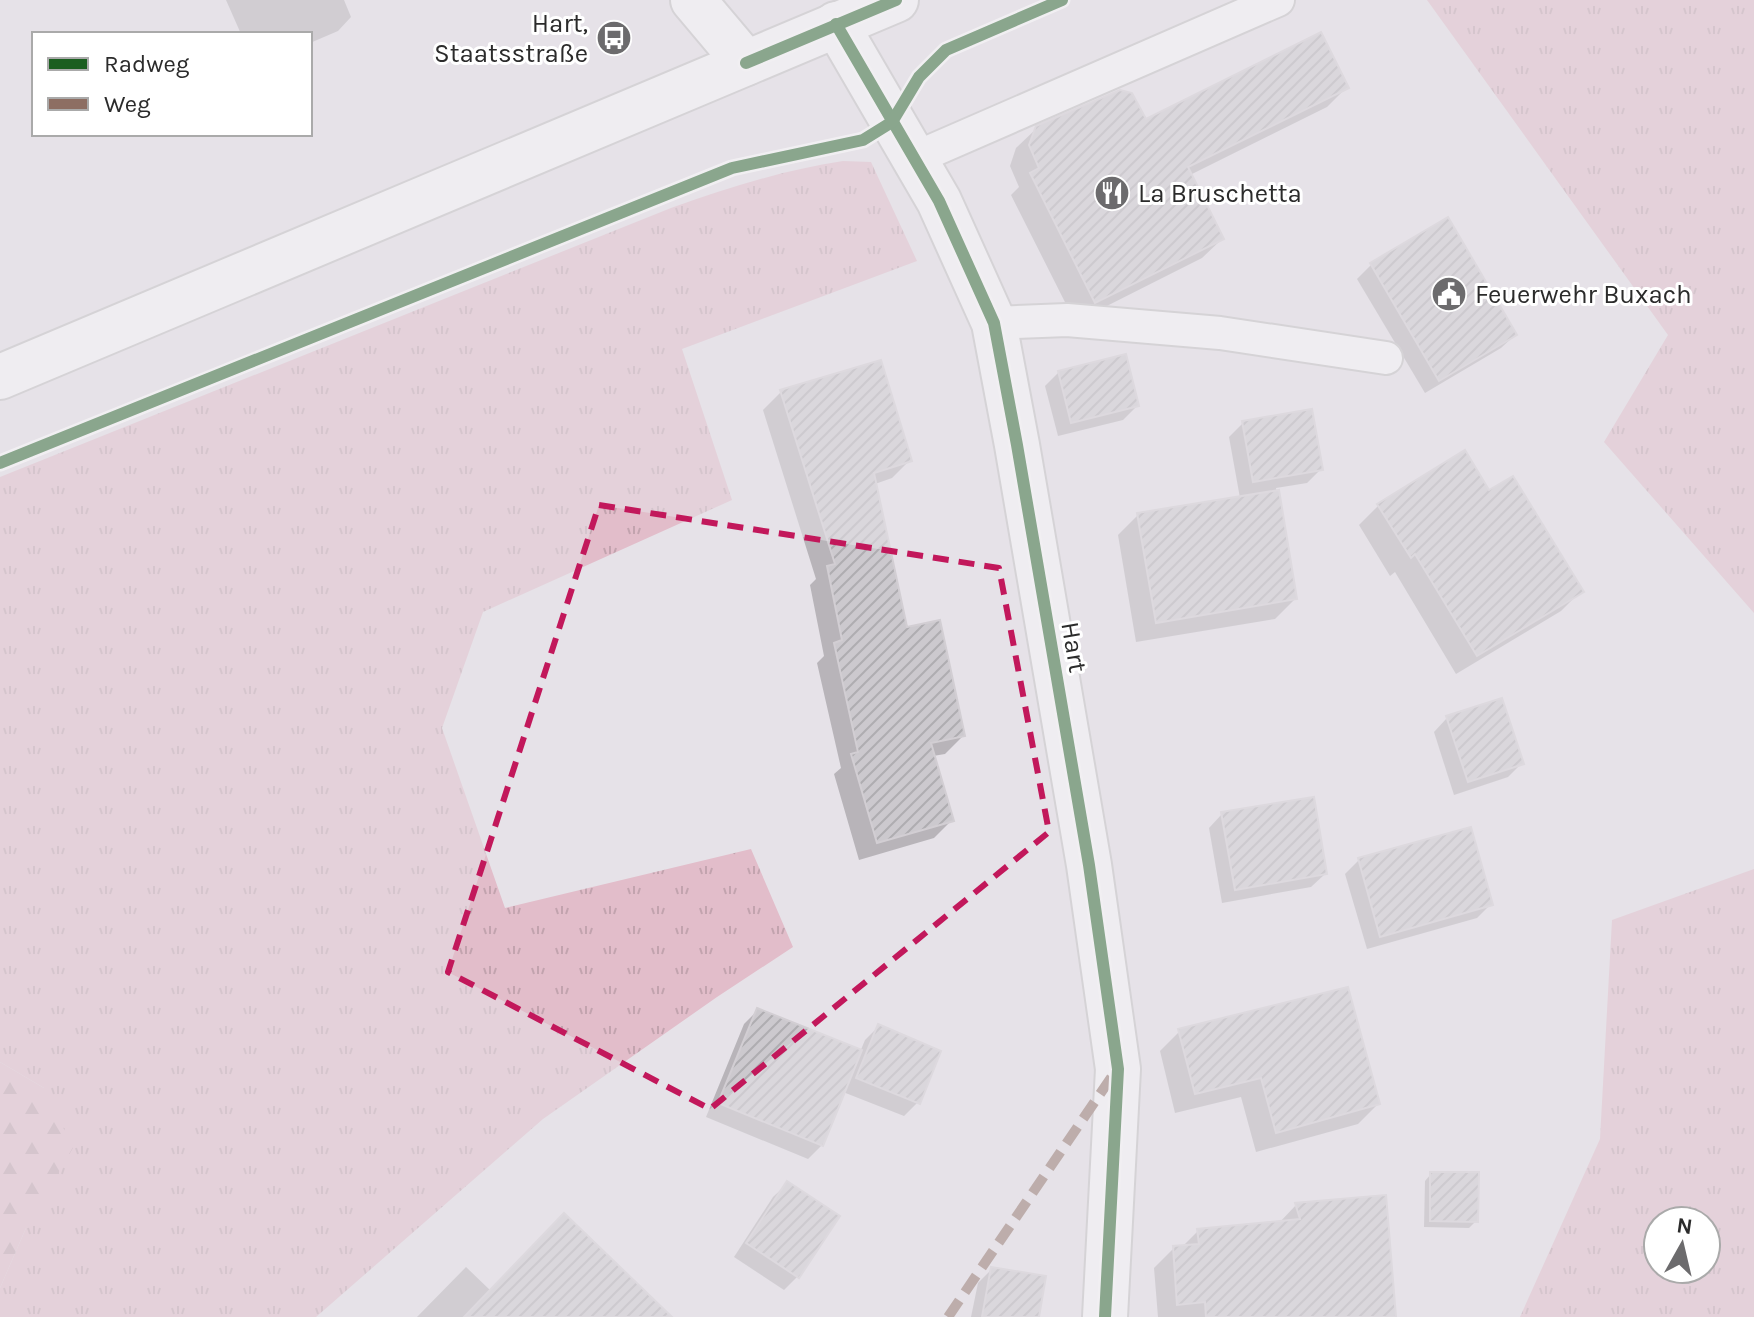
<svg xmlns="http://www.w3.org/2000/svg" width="1754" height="1317" viewBox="0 0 1754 1317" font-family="Karla,sans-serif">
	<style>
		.grass { fill: url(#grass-tufts); fill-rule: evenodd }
		.forest { fill: url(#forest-firs) }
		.shadow { fill: #0003 }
		.building { fill: url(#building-hatch); stroke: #d2ced3; stroke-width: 2 }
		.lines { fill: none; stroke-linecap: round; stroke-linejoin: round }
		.lane-casing { stroke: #c2c1c2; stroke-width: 36 }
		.street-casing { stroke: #c2c1c2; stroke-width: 48 }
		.secondary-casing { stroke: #c2c1c2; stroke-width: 48 }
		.lane { stroke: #fbfbfc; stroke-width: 32 }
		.street { stroke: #fbfbfc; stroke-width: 44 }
		.secondary { stroke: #fbfbfc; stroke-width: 44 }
		.quiet { stroke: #8d6e63; stroke-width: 10; stroke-dasharray: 20 10; stroke-linecap: butt }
		.cycleway-casing { stroke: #fff; stroke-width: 17 }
		.cycleway { stroke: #1b5e20; stroke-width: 12 }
		.marked { fill: none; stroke: #c2185b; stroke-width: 6; stroke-dasharray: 16 10; stroke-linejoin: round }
		.labels { text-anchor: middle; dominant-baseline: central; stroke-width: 6; stroke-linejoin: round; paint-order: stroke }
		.poi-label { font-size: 26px; fill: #2b2b2b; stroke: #fff; text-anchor: start }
		.street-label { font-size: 26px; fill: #2b2b2b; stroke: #fff }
	</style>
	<defs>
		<pattern id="grass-tufts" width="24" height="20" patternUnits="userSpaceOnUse" patternTransform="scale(2)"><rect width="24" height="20" fill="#e2bdca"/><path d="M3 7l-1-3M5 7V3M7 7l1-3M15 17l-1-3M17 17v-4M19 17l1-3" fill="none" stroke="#c2a3ae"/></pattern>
		<pattern id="forest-firs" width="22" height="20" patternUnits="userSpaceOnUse" patternTransform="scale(2)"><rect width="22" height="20" fill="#e2bdca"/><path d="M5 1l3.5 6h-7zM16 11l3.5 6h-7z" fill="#c2a3ae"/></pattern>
		<pattern id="building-hatch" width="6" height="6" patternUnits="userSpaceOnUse" patternTransform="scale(2)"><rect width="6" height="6" fill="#ccc9ce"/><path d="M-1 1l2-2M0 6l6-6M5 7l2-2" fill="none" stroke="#afadb1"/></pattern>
	</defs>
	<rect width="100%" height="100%" fill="#e6e2e8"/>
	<g class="grass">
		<path d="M1427 0H1754V613L1604 442 1668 335Z"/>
		<path d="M843 161 871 162 917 261 682 349 732 500 483 612 442 728 505 908 751 849 793 947 717 997 543 1119 316 1317H0V1288L26 1228 44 1088 0 1062V477L671 208C728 188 783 170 843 161Z"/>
		<path d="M1754 869V1317H1520L1600 1139 1612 920ZM1706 1221V1269H1658V1221Z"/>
	</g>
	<path class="forest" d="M0 1062 44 1088 73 1148 26 1228 0 1288Z"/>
	<g class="shadow">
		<path d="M226 0H344L351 17 338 31 310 43V34H241Z"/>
		<path d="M1347 87 1327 107 1190 175 1222 239 1202 258 1075 322 1011 195 1019 187 1010 166 1016 148 1037 128 1146 122Z"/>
		<path d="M1447 220 1515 335 1501 348 1425 393 1357 279 1371 265Z"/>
		<path d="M1059 372 1137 406 1123 420 1058 436 1045 386Z"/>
		<path d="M781 392 910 460 892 478 875 484 905 629 963 736 945 754 933 756 952 820 934 838 859 860 834 774 841 768 817 663 824 656 810 585 816 579 763 410Z"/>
		<path d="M1243 423 1321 469 1307 483 1276 488 1295 599 1275 619 1136 642 1118 535 1138 515 1240 498 1229 437Z"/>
		<path d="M1489 493 1581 591 1561 611 1456 674 1395 572 1390 576 1359 525 1379 505Z"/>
		<path d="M1447 718 1522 763 1508 777 1454 795 1434 732Z"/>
		<path d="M1222 814 1325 874 1311 887 1222 903 1209 828Z"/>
		<path d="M1359 860 1491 904 1477 918 1367 949 1345 874Z"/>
		<path d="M758 1010 860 1052 865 1040 879 1026 918 1102 904 1116 843 1092 822 1145 808 1159 706 1117 744 1024Z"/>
		<path d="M1180 1031 1378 1104 1358 1124 1256 1152 1241 1097 1175 1113 1160 1051Z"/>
		<path d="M1431 1174 1476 1221 1469 1228 1424 1227 1425 1181Z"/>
		<path d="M787 1184 797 1277 784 1290 734 1257 773 1197Z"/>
		<path d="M1296 1205 1394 1317H1158L1154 1268 1174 1248 1182 1247 1198 1231 1279 1223Z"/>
		<path d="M466 1267 491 1291 639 1317H417Z"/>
		<path d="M992 1269 1037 1317H971L978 1283Z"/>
	</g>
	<g class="building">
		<path d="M1321 32 1349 88 1188 167 1224 239 1095 303 1030 173 1039 168 1029 145 1036 126 1120 90 1132 93 1146 119Z"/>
		<path d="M1448 217 1517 335 1439 381 1370 263Z"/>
		<path d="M1126 354 1139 406 1071 423 1058 371Z"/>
		<path d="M881 360 912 461 874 473 907 627 940 620 965 736 931 743 954 821 877 843 851 754 858 752 834 643 842 640 827 566 835 564 780 390Z"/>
		<path d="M1312 409 1323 470 1253 482 1242 421Z"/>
		<path d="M1465 450 1489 490 1513 476 1584 592 1477 656 1415 554 1411 558 1377 504Z"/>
		<path d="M1279 490 1297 599 1156 623 1137 513Z"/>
		<path d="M1502 698 1524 764 1468 782 1446 716Z"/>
		<path d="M1314 797 1327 874 1235 890 1221 812Z"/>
		<path d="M1471 827 1493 905 1380 937 1358 858Z"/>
		<path d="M1348 987 1380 1104 1276 1133 1261 1078 1195 1094 1178 1029Z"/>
		<path d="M757 1008 862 1050 823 1146 718 1103Z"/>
		<path d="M878 1024 941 1051 920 1104 856 1078Z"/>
		<path d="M1430 1172H1479L1478 1222 1430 1221Z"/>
		<path d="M787 1181 840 1216 799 1278 746 1243Z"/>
		<path d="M1386 1195 1396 1317H1206L1205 1302 1177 1305 1173 1246 1199 1244 1197 1229 1300 1219 1295 1203Z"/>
		<path d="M564 1213 672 1317H464Z"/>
		<path d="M991 1267 1046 1276 1039 1317H982Z"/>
	</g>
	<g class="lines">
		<defs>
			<g id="lane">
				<path d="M913 159 1278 0"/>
				<path d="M994 323 1067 320 1220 333 1386 358"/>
			</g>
			<g id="street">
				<path d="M693 0 746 63"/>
				<path d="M836 24 939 201 994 323 1017 445 1089 865 1118 1069 1105 1317"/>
			</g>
			<path id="secondary" d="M0 377 896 0"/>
		</defs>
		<use href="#lane" class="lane-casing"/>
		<use href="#street" class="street-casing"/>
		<use href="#secondary" class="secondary-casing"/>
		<use href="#lane" class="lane"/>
		<use href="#street" class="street"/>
		<use href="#secondary" class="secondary"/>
		<path class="quiet" d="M948 1317 1115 1072"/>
		<defs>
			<g id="cycleway">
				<path d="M836 24 939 201 994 323 1017 445 1089 865 1118 1069 1105 1317"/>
				<path d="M746 63 896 0"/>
				<path d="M0 463 732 168 863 140 892 122 919 77 946 50 1062 0"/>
			</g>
		</defs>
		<use href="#cycleway" class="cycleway-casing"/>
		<use href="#cycleway" class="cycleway"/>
	</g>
	<path d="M0 0H1754V1317H0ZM599 505 999 568 1049 832 710 1109 448 972Z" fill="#e6e2e8" fill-opacity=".55" fill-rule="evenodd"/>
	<path class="marked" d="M599 505 999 568 1049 832 710 1109 448 972Z"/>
	<defs>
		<symbol id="bus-disc" viewBox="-11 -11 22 22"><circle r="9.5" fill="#6c6b6d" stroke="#fff"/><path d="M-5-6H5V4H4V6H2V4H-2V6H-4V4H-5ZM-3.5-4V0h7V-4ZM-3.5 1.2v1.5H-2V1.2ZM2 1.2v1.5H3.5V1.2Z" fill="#fff"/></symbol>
		<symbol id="restaurant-disc" viewBox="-11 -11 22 22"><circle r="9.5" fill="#6c6b6d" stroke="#fff"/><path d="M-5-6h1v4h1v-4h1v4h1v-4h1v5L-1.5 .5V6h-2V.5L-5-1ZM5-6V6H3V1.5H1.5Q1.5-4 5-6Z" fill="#fff"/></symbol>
		<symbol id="civic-disc" viewBox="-11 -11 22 22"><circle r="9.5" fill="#6c6b6d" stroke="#fff"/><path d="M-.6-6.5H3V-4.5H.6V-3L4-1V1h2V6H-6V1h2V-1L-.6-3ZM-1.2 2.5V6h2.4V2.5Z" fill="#fff"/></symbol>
	</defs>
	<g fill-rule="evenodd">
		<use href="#bus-disc" x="594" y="18" width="40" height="40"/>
		<use href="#restaurant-disc" x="1092" y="173" width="40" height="40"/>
		<use href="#civic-disc" x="1429" y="274" width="40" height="40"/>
	</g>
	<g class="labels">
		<g class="poi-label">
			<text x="588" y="23" text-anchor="end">Hart,<tspan x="588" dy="30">Staatsstraße</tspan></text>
			<text x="1138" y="193">La Bruschetta</text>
			<text x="1475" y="294">Feuerwehr Buxach</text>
		</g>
		<g class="street-label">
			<text transform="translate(1074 647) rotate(80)">Hart</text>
		</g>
	</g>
	<rect x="32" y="32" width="280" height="104" fill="#ffffff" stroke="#aaaaaa" stroke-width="2"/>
	<rect x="48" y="58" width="40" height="12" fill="#1b5e20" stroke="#aaaaaa" stroke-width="2"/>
	<text x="104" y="72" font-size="24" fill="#2b2b2b">Radweg</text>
	<rect x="48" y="98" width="40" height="12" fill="#8d6e63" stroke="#aaaaaa" stroke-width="2"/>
	<text x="104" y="112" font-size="24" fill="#2b2b2b">Weg</text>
	<g transform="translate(1682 1245) rotate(8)"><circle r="38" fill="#ffffff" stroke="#aaaaaa" stroke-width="2"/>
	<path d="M0-6L14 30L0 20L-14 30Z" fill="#6c6b6d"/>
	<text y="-12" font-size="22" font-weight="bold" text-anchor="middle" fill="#2b2b2b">N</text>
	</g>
</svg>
